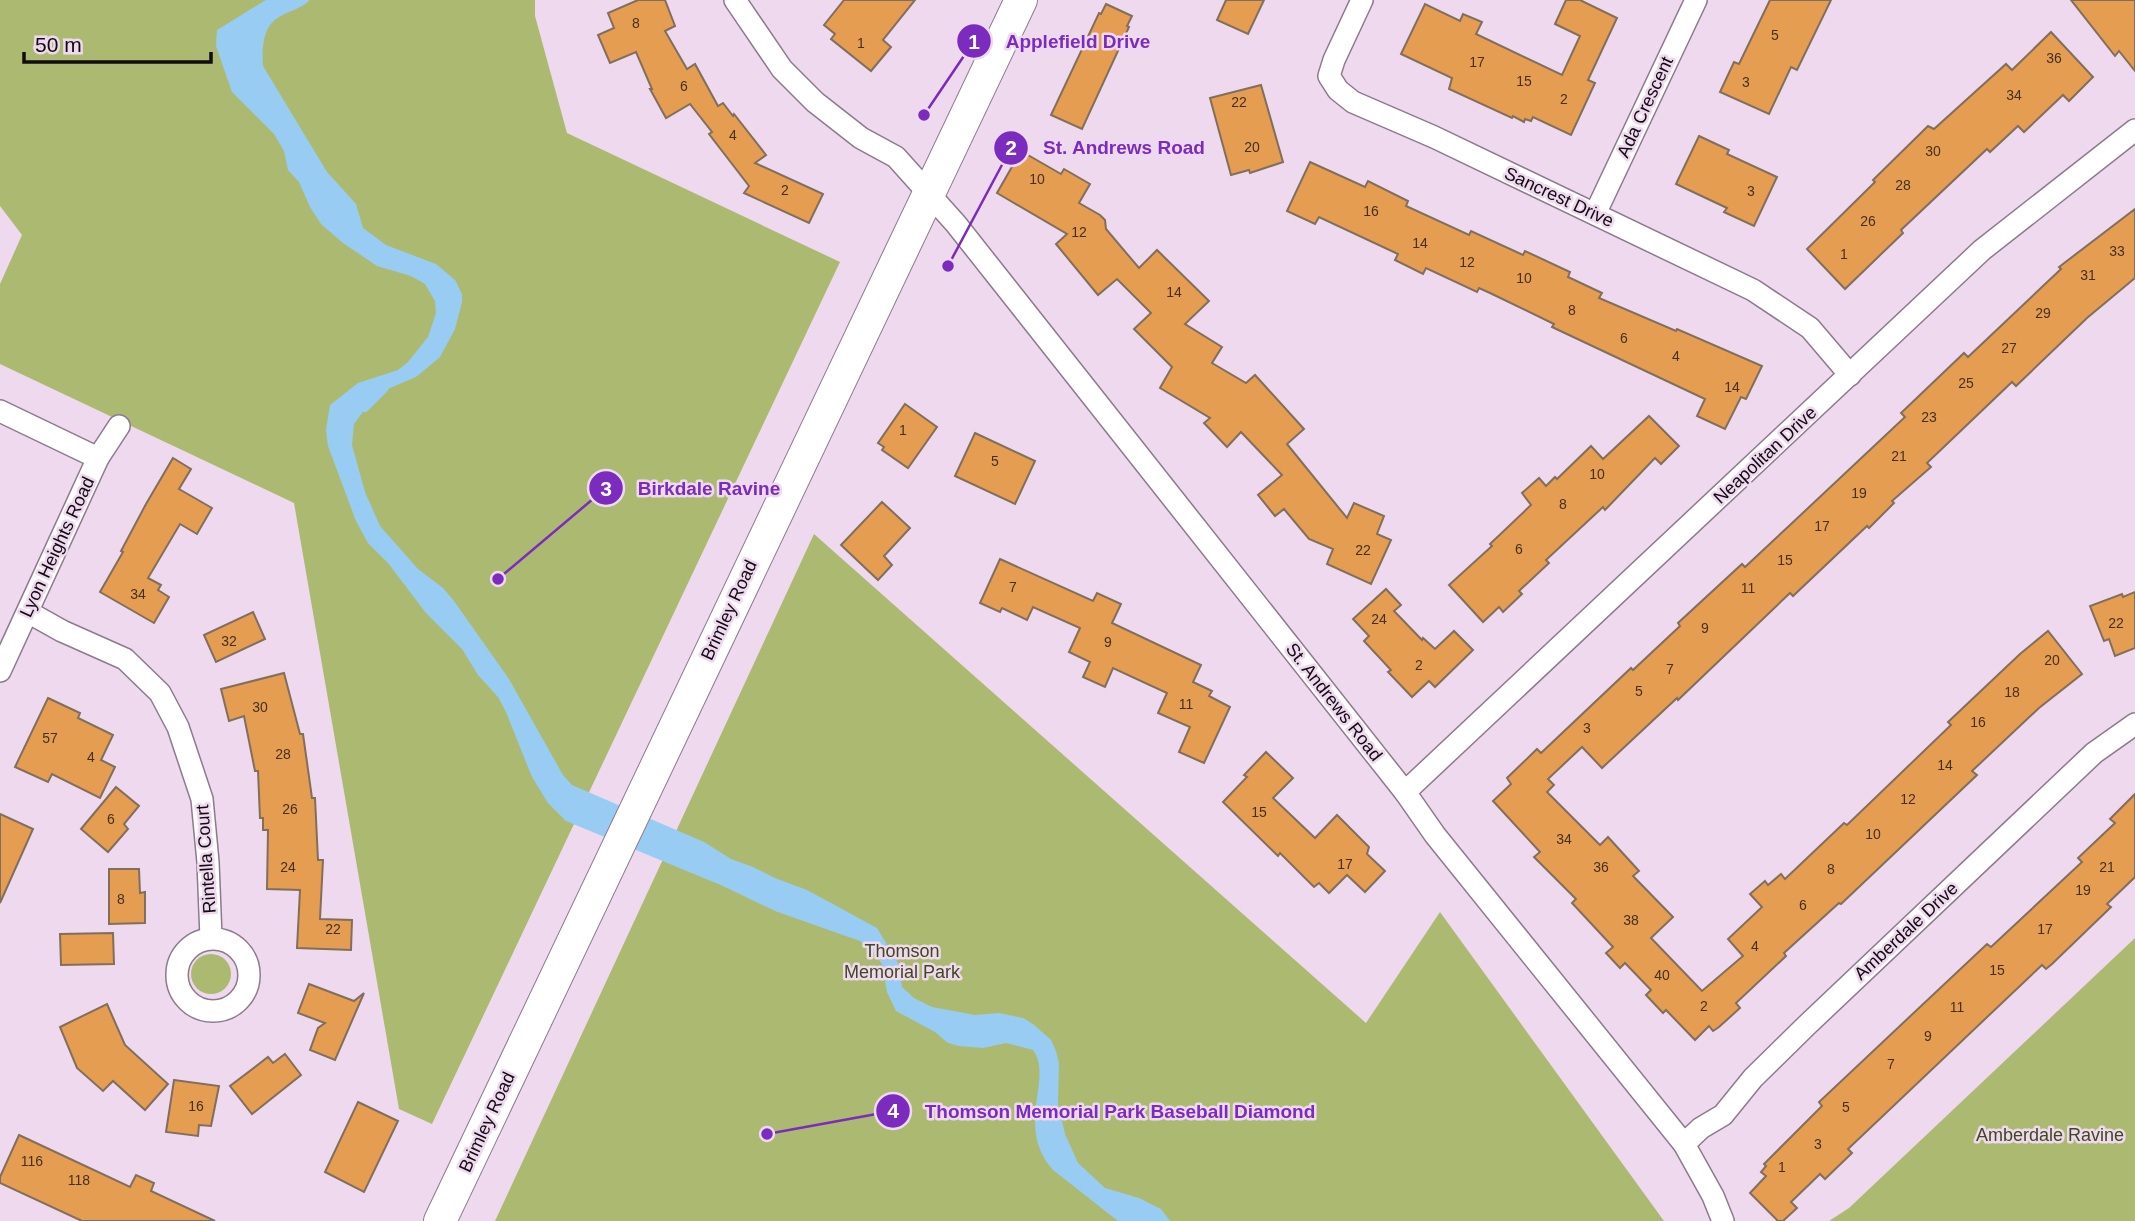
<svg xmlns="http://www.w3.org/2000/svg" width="2135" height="1221" viewBox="0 0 2135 1221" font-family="Helvetica,sans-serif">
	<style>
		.green { fill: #acba71 }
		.water { fill: #98ccf2 }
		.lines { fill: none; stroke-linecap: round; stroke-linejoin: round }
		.stream { stroke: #98ccf2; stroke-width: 8 }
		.building { fill: #e59d51; stroke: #816e5c; stroke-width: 2 }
		.street-casing { stroke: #8d7a8d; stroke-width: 24 }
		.secondary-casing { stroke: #8d7a8d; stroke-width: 34 }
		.street { stroke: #fff; stroke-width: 21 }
		.secondary { stroke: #fff; stroke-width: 32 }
		.labels { text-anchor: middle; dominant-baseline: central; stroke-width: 5; stroke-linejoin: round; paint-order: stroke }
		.number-label { font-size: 14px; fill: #473022 }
		.street-label { font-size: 18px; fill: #120b12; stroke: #efd9ee }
		.park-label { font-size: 18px; fill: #40481f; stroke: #efd9ee }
		.leader { fill: none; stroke: #7b2cbf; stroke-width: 2.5 }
		.callout-dot { fill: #7b2cbf; stroke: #efd9ee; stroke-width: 2.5 }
		.mark-label { font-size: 21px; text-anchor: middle; font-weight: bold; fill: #fff }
		.callout-label { font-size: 19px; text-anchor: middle; font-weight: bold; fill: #7b2cbf; stroke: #efd9ee; stroke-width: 5; stroke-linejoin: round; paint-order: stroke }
	</style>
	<rect width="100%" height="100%" fill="#efd9ee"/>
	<g class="green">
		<path d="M0 0H535V16L567 133 840 262 432 1124 399 1109 294 503 0 364V284L22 235 0 206Z"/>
		<path d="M814 534 1366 1023 1440 912 1664 1221H495Z"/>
		<path d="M2135 938V1221H1829L1849 1208Z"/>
		<circle cx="211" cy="974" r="20"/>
	</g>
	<path class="water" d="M266 0H310C300 10 287 11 276 19 262 29 262 51 263 66L327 172 356 204 363 228 386 245 436 264 455 280 462 294V302L455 329 440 357 416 377 376 394 354 424 352 445 365 492 380 526 418 569 443 588 454 601 509 679 563 775 572 785 704 842 731 859 753 867 775 878 807 890 877 928 898 963 902 987 914 998 932 1007 975 1015 999 1013 1023 1018 1033 1024 1051 1040 1056 1051 1059 1063 1058 1103 1065 1134 1078 1163 1105 1188 1139 1198 1161 1209 1170 1221H1118L1053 1170C1014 1126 1054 1078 1033 1050L1006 1043 983 1048 959 1046 948 1043 935 1032 896 1011 887 992 882 964 875 954 860 941 775 911 723 886 566 821 548 803 532 777 506 712 498 697 478 675 462 649 426 613 388 563 368 543 356 521 328 446 326 430 330 405 358 383 398 370 408 362 428 337 436 313 435 301 425 284 411 276 377 266 343 243 321 224 310 207 299 182 288 170 284 151 274 134 232 92 216 46 217 30Z"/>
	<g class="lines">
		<path class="stream" d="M365 408 384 389"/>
	</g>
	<g class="building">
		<path d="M638 0H665L675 26 665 31 687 69 695 64 718 106 723 103 733 116 734 114 766 155 755 163 823 194 809 223 744 193 749 186 709 134 712 132 690 104 666 118 650 89H652L636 52 610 63 598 35 614 28 608 13Z"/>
		<path d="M844 0H915L883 40 891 47 871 71 831 39 835 34 824 25Z"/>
		<path d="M1226 0H1264L1248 34 1217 20Z"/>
		<path d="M1566 0H1580L1617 18 1588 80 1595 83 1571 135 1533 117 1531 121 1525 119 1524 122 1513 116 1512 118 1449 89 1452 78 1401 54 1425 4 1460 21 1463 14 1482 22 1476 34 1562 75 1580 36 1555 24Z"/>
		<path d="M1770 0H1831L1797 70 1791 67 1769 114 1720 92 1734 62 1739 64Z"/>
		<path d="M2071 0H2135V71L2119 51 2115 56Z"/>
		<path d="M1106 4 1132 16 1127 26 1129 27 1082 129 1051 115 1099 13 1101 14Z"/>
		<path d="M2051 32 2093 77 2069 101 2063 95 2024 132 2018 126 1990 152 1987 149 1901 230 1903 233 1845 289 1807 249 1875 182 1873 180 1928 126 1934 129 2006 64 2012 70Z"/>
		<path d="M1261 85 1283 162 1250 173 1249 170 1231 175 1210 98Z"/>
		<path d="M1699 136 1729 150 1727 154 1777 177 1754 226 1724 212 1727 208 1676 184Z"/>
		<path d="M1021 151 1061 174 1064 169 1090 184 1079 203 1100 215 1105 220 1106 229 1139 268 1157 250 1209 301 1185 324 1222 347 1212 363 1246 383 1255 375 1304 429 1287 444 1347 518 1354 503 1384 516 1377 534 1391 540 1371 584 1327 564 1333 549 1309 539 1284 509 1275 516 1258 495 1282 475 1241 432 1227 447 1204 423 1210 418 1160 388 1172 367 1134 329 1151 313 1117 279 1098 295 1056 244 1067 234 997 193Z"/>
		<path d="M1310 162 1365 187 1368 181 1408 201 1406 206 1469 235 1471 231 1523 255 1525 251 1570 272 1568 277 1602 293 1599 298 1676 331 1677 329 1762 366 1746 399 1741 397 1725 429 1697 416 1705 399 1552 327 1554 324 1490 293 1479 288 1477 292 1426 268 1423 274 1395 260 1398 254 1319 217 1315 224 1287 211Z"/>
		<path d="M2135 209V278L2087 318 2016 386 2012 382 1927 463 1931 467 1892 501 1894 503 1869 528 1867 526 1793 596 1790 593 1678 700 1677 698 1602 768 1582 747 1548 779 1554 785 1547 792 1600 845 1608 837 1639 871 1633 876 1673 917 1651 938 1702 991 1743 956 1728 939 1762 907 1750 894 1765 881 1768 885 1781 874 1785 879 1844 823 1847 825 1951 725 1948 722 2020 654 2048 631 2082 674 2039 708 1972 771 1977 775 1841 904 1839 903 1784 953 1786 956 1736 1003 1740 1008 1719 1027 1713 1031 1709 1026 1695 1040 1666 1010 1663 1013 1646 995 1651 990 1625 963 1620 968 1606 953 1613 947 1572 903 1576 899 1534 857 1540 852 1493 801 1511 784 1507 778 1537 749 1541 753 1631 668 1633 670 1680 626 1678 623 1742 564 1745 567 1790 525 1905 417 1901 413 1964 353 1968 357 2061 269 2059 267Z"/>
		<path d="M905 404 937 427 908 468 882 450 884 447 878 443Z"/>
		<path d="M1649 416 1679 446 1661 464 1655 458 1605 510 1603 507 1546 560 1549 563 1519 591 1522 594 1503 612 1499 607 1483 622 1449 585 1492 546 1490 544 1531 505 1522 493 1539 478 1546 486 1555 477 1557 479 1591 446 1603 459Z"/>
		<path d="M975 433 1035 461 1015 504 955 476Z"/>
		<path d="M173 458 191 469 179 489 212 508 197 534 180 524 148 578 161 585 158 590 169 597 154 623 100 592 123 552 121 551 146 504Z"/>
		<path d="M882 502 910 528 884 556 892 565 878 580 841 545Z"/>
		<path d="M1000 559 1093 601 1097 593 1121 604 1112 623 1201 665 1193 682 1212 691 1209 696 1230 707 1204 763 1179 752 1190 727 1158 713 1167 693 1113 668 1105 687 1083 677 1090 662 1069 652 1080 628 1033 607 1027 620 1002 608 1000 612 980 603Z"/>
		<path d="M1386 589 1401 605 1394 611 1422 640 1423 638 1435 649 1454 631 1473 650 1435 687 1429 681 1412 697 1388 672 1391 670 1364 641 1369 636 1353 619Z"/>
		<path d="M2135 592V648L2115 656 2109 639 2104 641 2090 606 2122 594 2123 597Z"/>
		<path d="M253 612 265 639 216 662 204 635Z"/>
		<path d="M284 673 300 734H303L312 798H315L318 860H323L320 919 352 920 351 950 297 948 300 890 267 889 268 830H263V818H260L258 771H255L244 716 229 721 221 689Z"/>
		<path d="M48 698 80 713 78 718 113 735 101 760 115 767 100 798 52 774 48 782 15 767Z"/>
		<path d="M1266 752 1293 778 1273 798 1315 838 1337 815 1369 847 1367 854 1385 871 1365 892 1347 875 1329 893 1319 883 1314 887 1280 853 1278 856 1223 802 1247 777 1244 775Z"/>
		<path d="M116 787 139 806 124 824 128 829 108 852 81 829Z"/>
		<path d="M2135 794V877L2107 904 2111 907 2052 964 2046 969 2042 965 1848 1149 1852 1153 1825 1179 1820 1174 1791 1202 1797 1208 1783 1221H1778L1750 1193 1766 1176 1761 1172 1766 1166 1764 1164 1822 1106 1819 1102 1987 944 1991 947 2082 862 2078 858 2115 823 2110 819Z"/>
		<path d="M0 814 33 829 0 903Z"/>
		<path d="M109 869H139L140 893 145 892V923L109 924Z"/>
		<path d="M113 933 114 964 61 965 60 934Z"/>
		<path d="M309 984 354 1001 364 993 335 1060 310 1050 318 1028 325 1023 298 1013Z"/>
		<path d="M107 1004 125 1045 168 1084 145 1110 113 1081 103 1091 77 1068 60 1027Z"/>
		<path d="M285 1054 301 1075 252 1114 230 1086 268 1057 273 1063Z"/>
		<path d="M174 1080 219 1086 211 1126 199 1125 198 1136 166 1132Z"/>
		<path d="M358 1102 398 1121 364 1192 325 1172Z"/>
		<path d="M19 1135 130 1187 136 1175 154 1183 151 1191 215 1221H82L0 1183V1177Z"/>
	</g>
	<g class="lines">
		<defs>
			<g id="street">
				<path d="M735 0 782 69 815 102 861 138 896 157 956 224 1405 792 1435 835 1684 1144 1713 1196 1723 1221"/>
				<path d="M1362 0 1334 60 1329 76 1338 90 1353 102 1434 137 1753 290 1810 328 1850 375"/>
				<path d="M1595 214 1696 0"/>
				<path d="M0 411 98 458"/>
				<path d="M28 612 62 631 125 659 160 693 178 727 202 799 208 862 211 938"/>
				<path d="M0 671 98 458 119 426"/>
				<path d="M1405 792 1982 250 2135 130"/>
				<circle cx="213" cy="975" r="36"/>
				<path d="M1684 1144 1701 1128 1723 1115 1753 1078 1807 1025 2094 753 2135 724"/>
			</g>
			<path id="secondary" d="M440 1221 1021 0"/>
		</defs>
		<use href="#street" class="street-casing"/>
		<use href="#secondary" class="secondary-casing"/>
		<use href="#street" class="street"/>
		<use href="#secondary" class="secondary"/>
	</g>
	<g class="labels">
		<g class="number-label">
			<text x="636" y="23">8</text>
			<text x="1775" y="35">5</text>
			<text x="861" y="43">1</text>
			<text x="2054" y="58">36</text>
			<text x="1477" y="62">17</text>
			<text x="1524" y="81">15</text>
			<text x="1746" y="82">3</text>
			<text x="684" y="86">6</text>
			<text x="2014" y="95">34</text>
			<text x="1564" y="99">2</text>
			<text x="1239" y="102">22</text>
			<text x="733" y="135">4</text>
			<text x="1252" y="147">20</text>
			<text x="1933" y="151">30</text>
			<text x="1037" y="179">10</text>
			<text x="1903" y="185">28</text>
			<text x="785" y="190">2</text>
			<text x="1751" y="191">3</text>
			<text x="1371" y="211">16</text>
			<text x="1868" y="221">26</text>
			<text x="1079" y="232">12</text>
			<text x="1420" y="243">14</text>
			<text x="2117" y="251">33</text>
			<text x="1844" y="254">1</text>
			<text x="1467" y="262">12</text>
			<text x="2088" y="275">31</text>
			<text x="1524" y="278">10</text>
			<text x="1174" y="292">14</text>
			<text x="1572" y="310">8</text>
			<text x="2043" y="313">29</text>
			<text x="1624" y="338">6</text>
			<text x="2009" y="348">27</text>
			<text x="1676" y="356">4</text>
			<text x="1966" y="383">25</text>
			<text x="1732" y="387">14</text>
			<text x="1929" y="417">23</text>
			<text x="903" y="430">1</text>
			<text x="1899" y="456">21</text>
			<text x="995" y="461">5</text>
			<text x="1597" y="474">10</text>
			<text x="1859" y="493">19</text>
			<text x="1563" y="504">8</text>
			<text x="1822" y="526">17</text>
			<text x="1519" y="549">6</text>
			<text x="1363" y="550">22</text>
			<text x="1785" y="560">15</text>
			<text x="1013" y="587">7</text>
			<text x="1748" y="588">11</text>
			<text x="138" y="594">34</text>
			<text x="1379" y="619">24</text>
			<text x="2116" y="623">22</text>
			<text x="1705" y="628">9</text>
			<text x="229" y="641">32</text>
			<text x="1108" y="642">9</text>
			<text x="2052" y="660">20</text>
			<text x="1419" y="665">2</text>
			<text x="1670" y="669">7</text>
			<text x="1639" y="691">5</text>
			<text x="2012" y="692">18</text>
			<text x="1186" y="704">11</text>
			<text x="260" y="707">30</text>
			<text x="1978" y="722">16</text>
			<text x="1587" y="728">3</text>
			<text x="50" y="738">57</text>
			<text x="283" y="754">28</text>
			<text x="91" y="757">4</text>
			<text x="1945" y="765">14</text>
			<text x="1908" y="799">12</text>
			<text x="290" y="809">26</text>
			<text x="1259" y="812">15</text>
			<text x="111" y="819">6</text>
			<text x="1873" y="834">10</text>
			<text x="1564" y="839">34</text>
			<text x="1345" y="864">17</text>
			<text x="288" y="867">24</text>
			<text x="1601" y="867">36</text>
			<text x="2107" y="867">21</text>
			<text x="1831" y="869">8</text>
			<text x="2083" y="890">19</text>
			<text x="121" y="899">8</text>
			<text x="1803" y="905">6</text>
			<text x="1631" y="920">38</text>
			<text x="333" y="929">22</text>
			<text x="2045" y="929">17</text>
			<text x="1755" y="946">4</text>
			<text x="1997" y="970">15</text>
			<text x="1662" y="975">40</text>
			<text x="1704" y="1006">2</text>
			<text x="1957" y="1007">11</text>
			<text x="1928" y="1036">9</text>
			<text x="1891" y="1064">7</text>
			<text x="196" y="1106">16</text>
			<text x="1846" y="1107">5</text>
			<text x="1818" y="1144">3</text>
			<text x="32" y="1161">116</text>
			<text x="1782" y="1167">1</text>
			<text x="79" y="1180">118</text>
		</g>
		<g class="street-label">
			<text transform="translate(1645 107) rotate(-65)">Ada Crescent</text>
			<text transform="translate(1559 197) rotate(25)">Sancrest Drive</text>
			<text transform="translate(1765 455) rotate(-43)">Neapolitan Drive</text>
			<text transform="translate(57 547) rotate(-65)">Lyon Heights Road</text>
			<text transform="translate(729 610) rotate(-65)">Brimley Road</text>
			<text transform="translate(1334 702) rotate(52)">St. Andrews Road</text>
			<text transform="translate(206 859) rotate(-94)">Rintella Court</text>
			<text transform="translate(1906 931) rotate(-43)">Amberdale Drive</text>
			<text transform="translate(487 1122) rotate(-65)">Brimley Road</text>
		</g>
		<g class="park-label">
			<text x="902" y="951">Thomson<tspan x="902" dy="21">Memorial Park</tspan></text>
			<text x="2050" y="1135">Amberdale Ravine</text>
		</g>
	</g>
	<path class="leader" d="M924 115L974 41M948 266L1011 148M498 579L606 488M767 1134L893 1111"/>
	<g class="callout-dot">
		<circle cx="924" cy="115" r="7"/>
		<circle cx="948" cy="266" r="7"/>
		<circle cx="498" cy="579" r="7"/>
		<circle cx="767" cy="1134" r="7"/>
		<circle cx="974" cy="41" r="18"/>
		<circle cx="1011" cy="148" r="18"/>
		<circle cx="606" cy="488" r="18"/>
		<circle cx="893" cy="1111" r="18"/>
	</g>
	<g class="mark-label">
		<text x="974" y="49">1</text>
		<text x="1011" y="155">2</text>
		<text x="606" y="496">3</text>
		<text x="893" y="1118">4</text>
	</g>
	<g class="callout-label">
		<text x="1078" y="48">Applefield Drive</text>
		<text x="1124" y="154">St. Andrews Road</text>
		<text x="709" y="495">Birkdale Ravine</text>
		<text x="1120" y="1118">Thomson Memorial Park Baseball Diamond</text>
	</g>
	<path d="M24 52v10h187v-10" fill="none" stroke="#120b12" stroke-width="3.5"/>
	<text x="35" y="52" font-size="21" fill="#120b12" stroke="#efd9ee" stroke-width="5" paint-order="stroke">50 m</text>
</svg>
